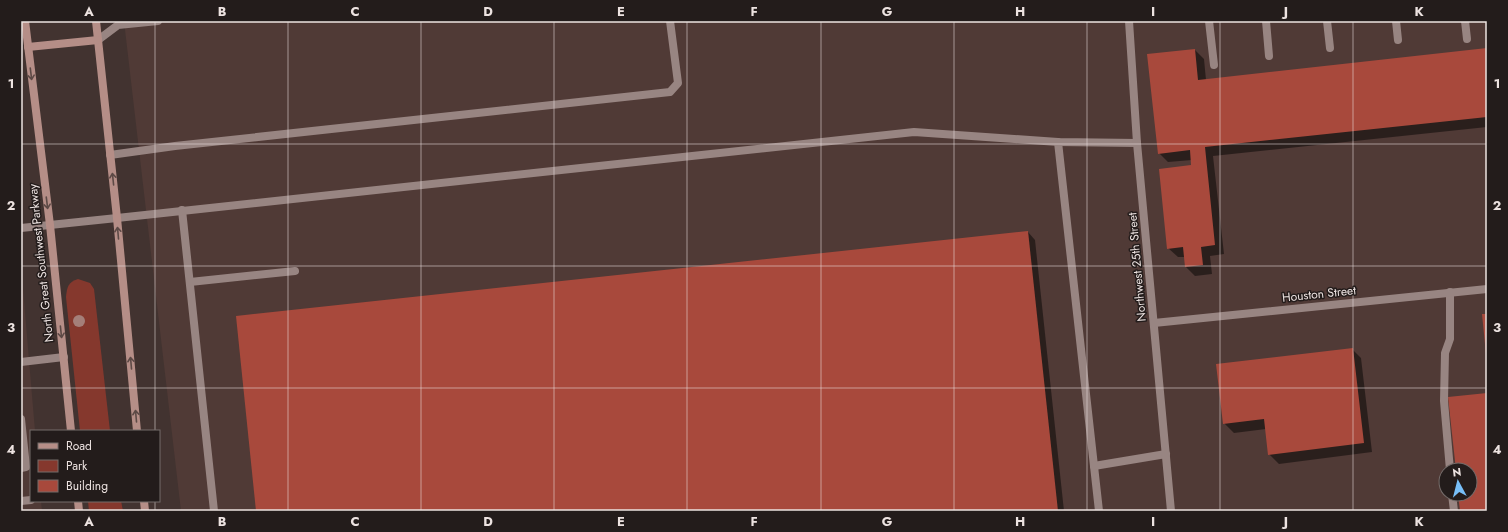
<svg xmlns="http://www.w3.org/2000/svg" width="1508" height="532" viewBox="0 0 1508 532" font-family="Jost,sans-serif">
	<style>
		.built { fill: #503a36; fill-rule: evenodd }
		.green { fill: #85382d }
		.shadow { fill: #0007 }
		.building { fill: #a8493c }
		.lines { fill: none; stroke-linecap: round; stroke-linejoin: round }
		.lane { stroke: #988582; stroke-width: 8 }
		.street { stroke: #988582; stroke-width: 8 }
		.secondary { stroke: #b58e87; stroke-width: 8 }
		.tree { fill: #a47f79 }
		.oneway { stroke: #5d4a46 }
		.grid { fill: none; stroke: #ede3e1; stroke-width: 1; stroke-opacity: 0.55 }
		.labels { text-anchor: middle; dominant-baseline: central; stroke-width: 3; stroke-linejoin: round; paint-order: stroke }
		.street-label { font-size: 12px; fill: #ede3e1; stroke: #231c1b }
		.neatline { fill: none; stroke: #ede3e1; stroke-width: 1.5 }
		.grid-label { font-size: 13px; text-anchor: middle; font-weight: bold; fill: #ede3e1 }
	</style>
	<rect width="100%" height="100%" fill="#423330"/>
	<g class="built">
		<path d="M124 21H1487V511H181ZM1446 470H1470V494H1446Z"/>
		<path d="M21 265 35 431H31V501H41L42 511H21Z"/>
	</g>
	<g class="green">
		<path d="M78 279 90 283 94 289 110 431H80L66 297C67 287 68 282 78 279Z"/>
		<path d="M88 501H121L123 511H89Z"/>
	</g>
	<g class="shadow">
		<path d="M1487 49V127L1213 156 1224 254 1210 256 1212 274 1195 276 1186 267 1185 257H1178L1168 248 1192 166V160L1168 162 1159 153 1195 50 1204 59 1206 80Z"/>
		<path d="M1028 232 1035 240 1064 511H257Z"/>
		<path d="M1352 349 1361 358 1372 452 1279 464 1269 454 1266 429 1234 433 1224 423Z"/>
	</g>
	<g class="building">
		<path d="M1487 48V117L1205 147 1215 245 1201 247 1203 265 1185 267 1183 247 1167 249 1159 169 1191 165 1190 150 1158 154 1147 54 1195 49 1198 80Z"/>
		<path d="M1028 231 1058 511H256L236 316Z"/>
		<path d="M1482 314H1487V354H1486Z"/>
		<path d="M1353 348 1364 443 1268 455 1264 419 1223 424 1216 364Z"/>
		<path d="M1487 393V511H1460L1458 494H1470V470H1456L1448 397Z"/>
	</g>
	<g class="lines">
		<g class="lane">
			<path d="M1209 21 1214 65"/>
			<path d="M1266 21 1269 56"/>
			<path d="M1327 21 1330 48"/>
			<path d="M1396 21 1398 40"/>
			<path d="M1465 21 1467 39"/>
			<path d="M98 40 118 25 158 21"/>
			<path d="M1058 142 1099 511"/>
			<path d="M110 155 175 146 670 92 678 83 670 21"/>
			<path d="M182 210 214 511"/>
			<path d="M117 218 914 132 1058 142 1137 143"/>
			<path d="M190 282 295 271"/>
			<path d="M1450 292V339L1445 353 1444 401 1450 470"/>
			<path d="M21 362 64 357"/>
			<path d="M21 419 26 467 21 468"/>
			<path d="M1094 466 1166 454"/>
			<path d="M1452 494 1454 511"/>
			<path d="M21 501 31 500"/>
		</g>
		<g class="street">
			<path d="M1129 21 1137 143 1171 511"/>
			<path d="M21 228 117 218"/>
			<path d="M1154 323 1487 289"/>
		</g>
		<g class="secondary">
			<path d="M25 21 50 225 71 431"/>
			<path d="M96 21 117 218 137 431"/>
			<path d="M28 47 98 40"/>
			<path d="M78 501 79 511"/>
			<path d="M144 501 145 511"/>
		</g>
	</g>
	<circle class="tree" cx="79" cy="321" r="6"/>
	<defs><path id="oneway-shaft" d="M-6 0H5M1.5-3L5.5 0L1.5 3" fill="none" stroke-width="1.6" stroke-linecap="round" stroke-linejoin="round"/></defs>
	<g class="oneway">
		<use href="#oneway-shaft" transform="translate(31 74) rotate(83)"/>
		<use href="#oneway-shaft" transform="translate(113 179) rotate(-96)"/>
		<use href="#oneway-shaft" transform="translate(47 203) rotate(83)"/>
		<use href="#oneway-shaft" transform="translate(118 233) rotate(-95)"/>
		<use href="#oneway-shaft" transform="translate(61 332) rotate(84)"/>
		<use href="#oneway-shaft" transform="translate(131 363) rotate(-95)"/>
		<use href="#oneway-shaft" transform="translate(136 416) rotate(-95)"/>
	</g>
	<path class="grid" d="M155 21V431M288 21V511M421 21V511M554 21V511M687 21V511M821 21V511M954 21V511M1087 21V511M1220 21V511M1353 21V511M21 144H1487M21 266H1487M21 388H1487M155 501V511"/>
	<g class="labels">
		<g class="street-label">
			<text transform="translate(41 263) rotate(-96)">North Great Southwest Parkway</text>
			<text transform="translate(1137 267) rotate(-95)">Northwest 25th Street</text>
			<text transform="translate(1319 294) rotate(-6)">Houston Street</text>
		</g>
	</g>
	<rect width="1508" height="532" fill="none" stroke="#231c1b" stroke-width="44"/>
	<rect x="30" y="430" width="130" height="72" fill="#231c1b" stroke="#746c6a"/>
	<rect x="38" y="443" width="20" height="6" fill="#b58e87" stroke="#746c6a"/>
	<text x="66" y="450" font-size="12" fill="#ede3e1">Road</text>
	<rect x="38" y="460" width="20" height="12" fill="#85382d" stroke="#746c6a"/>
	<text x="66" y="470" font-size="12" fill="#ede3e1">Park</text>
	<rect x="38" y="480" width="20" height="12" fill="#a8493c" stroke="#746c6a"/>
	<text x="66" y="490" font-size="12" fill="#ede3e1">Building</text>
	<g transform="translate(1458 482) rotate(353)"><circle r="19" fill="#231c1b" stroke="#746c6a"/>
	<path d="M0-3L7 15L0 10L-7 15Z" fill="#78bff8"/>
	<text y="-6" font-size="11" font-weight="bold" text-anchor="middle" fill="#ede3e1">N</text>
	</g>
	<rect x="22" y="22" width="1464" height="488" class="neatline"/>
	<g class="grid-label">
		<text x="89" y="16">A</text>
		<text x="222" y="16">B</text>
		<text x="355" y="16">C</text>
		<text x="488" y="16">D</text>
		<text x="621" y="16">E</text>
		<text x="754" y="16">F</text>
		<text x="887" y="16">G</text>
		<text x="1020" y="16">H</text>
		<text x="1153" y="16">I</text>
		<text x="1286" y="16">J</text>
		<text x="1419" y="16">K</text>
		<text x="11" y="88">1</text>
		<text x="1497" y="88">1</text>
		<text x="11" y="210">2</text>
		<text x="1497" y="210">2</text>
		<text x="11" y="332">3</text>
		<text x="1497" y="332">3</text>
		<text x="11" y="454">4</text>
		<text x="1497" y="454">4</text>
		<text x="89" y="526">A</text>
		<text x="222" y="526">B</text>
		<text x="355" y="526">C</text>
		<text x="488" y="526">D</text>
		<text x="621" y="526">E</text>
		<text x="754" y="526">F</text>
		<text x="887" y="526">G</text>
		<text x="1020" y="526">H</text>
		<text x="1153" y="526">I</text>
		<text x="1286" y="526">J</text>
		<text x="1419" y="526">K</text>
	</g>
</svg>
